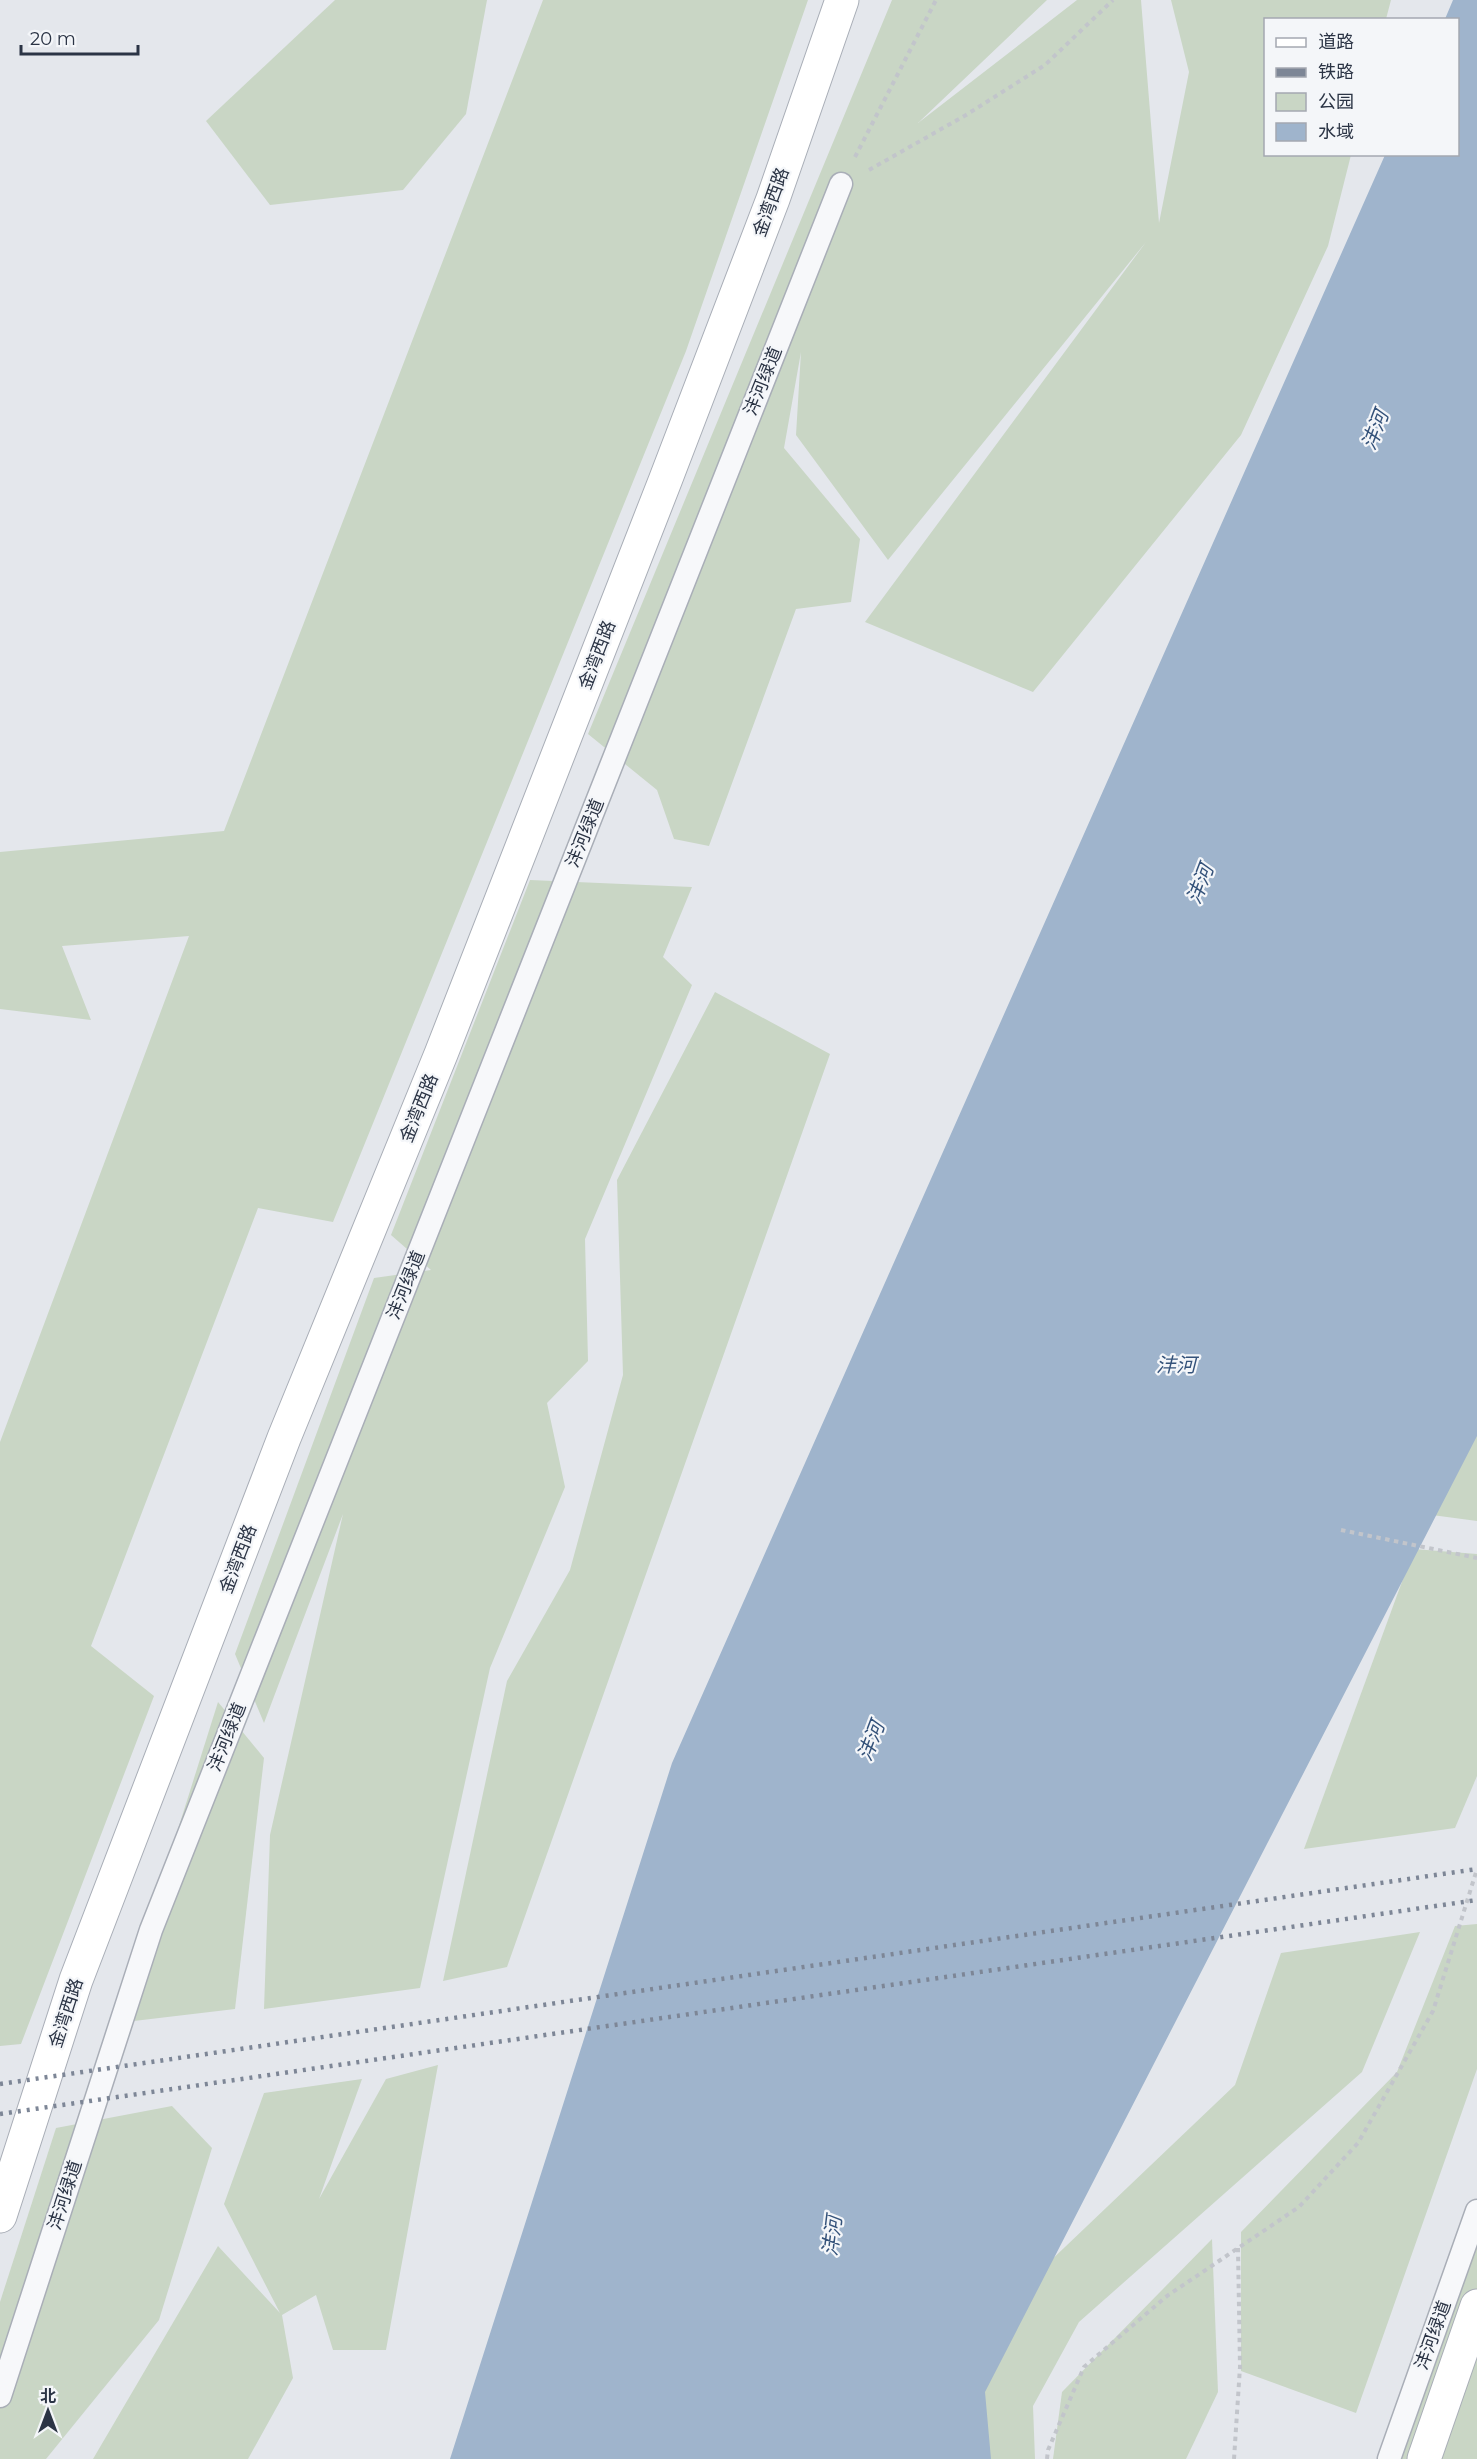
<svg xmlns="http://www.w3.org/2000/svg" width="1477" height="2459" viewBox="0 0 1477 2459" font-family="Montserrat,'Noto Sans SC',sans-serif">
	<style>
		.green { fill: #c9d6c5 }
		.water { fill: #9fb4cc }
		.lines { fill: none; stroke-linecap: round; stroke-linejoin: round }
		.lane-casing { stroke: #a9aeb7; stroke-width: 25 }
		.secondary-casing { stroke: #a9aeb7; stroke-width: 35 }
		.path { stroke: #c2c5cb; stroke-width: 4; stroke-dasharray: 4.5 4.5; stroke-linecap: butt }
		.lane { stroke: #f7f8fa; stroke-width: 22 }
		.secondary { stroke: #fff; stroke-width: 33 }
		.rail { stroke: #7d8696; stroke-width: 4.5; stroke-dasharray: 3 6; stroke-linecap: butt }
		.labels { text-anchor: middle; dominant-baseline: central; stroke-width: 4.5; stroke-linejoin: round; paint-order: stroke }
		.street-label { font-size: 18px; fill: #2b3445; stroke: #f4f6f9 }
		.water-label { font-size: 20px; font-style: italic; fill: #34527a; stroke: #f4f6f9 }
	</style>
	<rect width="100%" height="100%" fill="#e4e7ec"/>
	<g class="green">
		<path d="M335 0H487L466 114 403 190 270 205 206 121Z"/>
		<path d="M543 0H808L686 351 333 1222 258 1208 91 1646 154 1696 21 2044 0 2046V1442L189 936 62 946 91 1020 0 1009V852L224 831Z"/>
		<path d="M892 0H1047L918 123 1077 0H1141L1159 223 1189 72 1171 0H1391L1386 19 1266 20V154L1351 155 1328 246 1241 435 1033 692 865 622 1146 242 888 560 796 435 801 352 784 448 860 539 851 602 796 609 709 846 674 839 657 790 588 734Z"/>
		<path d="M530 880 692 887 663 957 692 985 585 1239 588 1361 547 1403 565 1487 490 1668 420 1988 264 2009 270 1835 343 1514 264 1723 235 1654 374 1278 431 1270 391 1235Z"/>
		<path d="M715 992 830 1054 507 1967 443 1981 507 1681 570 1570 623 1375 617 1180Z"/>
		<path d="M1477 1393V1521L1432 1515Z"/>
		<path d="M1414 1549 1477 1554V1776L1455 1828 1304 1849Z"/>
		<path d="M218 1702 264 1758 235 2009 117 2023Z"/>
		<path d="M1477 1924V2069L1356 2413 1241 2371V2232L1397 2072 1455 1926Z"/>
		<path d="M1420 1932 1362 2072 1079 2322 1033 2406 1035 2459H977L975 2371 1044 2267 1235 2085 1281 1953Z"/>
		<path d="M438 2065 386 2350H333L316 2295 282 2315 293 2378 248 2459H93L218 2246 280 2313 224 2204 264 2093 362 2079 319 2199 386 2079Z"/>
		<path d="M172 2106 212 2148 159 2320 46 2459H0V2302L56 2128Z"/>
		<path d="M1477 2232V2459H1398Z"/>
		<path d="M1212 2239 1218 2392 1186 2459H1053L1062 2392Z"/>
	</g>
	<path class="water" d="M1453 0H1477V1436L985 2392 991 2459H450L672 1763 1385 155 1458 154V20L1445 19Z"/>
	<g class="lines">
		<defs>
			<g id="lane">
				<path d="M0 2396 151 1930 841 184"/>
				<path d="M1389 2459 1477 2211"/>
			</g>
			<g id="secondary">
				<path d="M0 2216 76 1980 284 1438 441 1054 665 481 773 199 842 0"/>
				<path d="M1424 2459 1477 2306"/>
			</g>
		</defs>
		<use href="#lane" class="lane-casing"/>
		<use href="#secondary" class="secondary-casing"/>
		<g class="path">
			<path d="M855 157 936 0"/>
			<path d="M869 170 966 115 1045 65 1113 0"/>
			<path d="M1341 1530 1477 1558"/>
			<path d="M1047 2459 1048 2450 1084 2367 1167 2296 1299 2207 1358 2143 1433 2011 1477 1869"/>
			<path d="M1234 2459 1240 2367 1238 2248"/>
		</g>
		<use href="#lane" class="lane"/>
		<use href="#secondary" class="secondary"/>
		<g class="rail">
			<path d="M0 2084 1477 1869"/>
			<path d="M0 2114 1477 1900"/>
		</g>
	</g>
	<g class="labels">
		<g class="street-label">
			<text transform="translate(771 202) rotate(-70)">金湾西路</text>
			<text transform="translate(763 381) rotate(-68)">沣河绿道</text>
			<text transform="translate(597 655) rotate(-69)">金湾西路</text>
			<text transform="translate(585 833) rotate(-68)">沣河绿道</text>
			<text transform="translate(419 1108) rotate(-68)">金湾西路</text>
			<text transform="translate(406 1285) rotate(-68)">沣河绿道</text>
			<text transform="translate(238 1559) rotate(-69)">金湾西路</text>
			<text transform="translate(227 1737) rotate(-68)">沣河绿道</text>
			<text transform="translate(66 2013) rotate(-72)">金湾西路</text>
			<text transform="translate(65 2195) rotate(-72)">沣河绿道</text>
			<text transform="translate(1433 2335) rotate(-70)">沣河绿道</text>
		</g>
		<g class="water-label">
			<text transform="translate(1375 430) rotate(-69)">沣河</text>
			<text transform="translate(1200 884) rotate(-69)">沣河</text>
			<text x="1176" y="1365">沣河</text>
			<text transform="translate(871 1741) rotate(-69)">沣河</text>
			<text transform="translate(832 2236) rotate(-83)">沣河</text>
		</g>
	</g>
	<rect x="1264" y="18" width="195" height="138" fill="#f4f6f9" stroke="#a4a8b1" stroke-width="1.5"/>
	<rect x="1276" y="38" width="30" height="9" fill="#ffffff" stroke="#a4a8b1" stroke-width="1.5"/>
	<text x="1318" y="48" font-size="18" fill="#2b3445">道路</text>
	<rect x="1276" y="68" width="30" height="9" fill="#7d8696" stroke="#a4a8b1" stroke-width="1.5"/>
	<text x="1318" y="78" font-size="18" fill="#2b3445">铁路</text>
	<rect x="1276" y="93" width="30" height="18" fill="#c9d6c5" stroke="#a4a8b1" stroke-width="1.5"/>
	<text x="1318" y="108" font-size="18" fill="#2b3445">公园</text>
	<rect x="1276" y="123" width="30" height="18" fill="#9fb4cc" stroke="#a4a8b1" stroke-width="1.5"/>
	<text x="1318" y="138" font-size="18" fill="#2b3445">水域</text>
	<g transform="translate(48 2411)" stroke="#f4f6f9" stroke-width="4.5" paint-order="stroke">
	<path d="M0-4.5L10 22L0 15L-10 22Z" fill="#2b3445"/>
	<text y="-9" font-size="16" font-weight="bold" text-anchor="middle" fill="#2b3445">北</text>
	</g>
	<path d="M21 45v9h117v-9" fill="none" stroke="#2b3445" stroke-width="3"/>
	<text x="30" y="45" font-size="18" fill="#2b3445" stroke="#f4f6f9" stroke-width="4.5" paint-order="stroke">20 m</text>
</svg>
